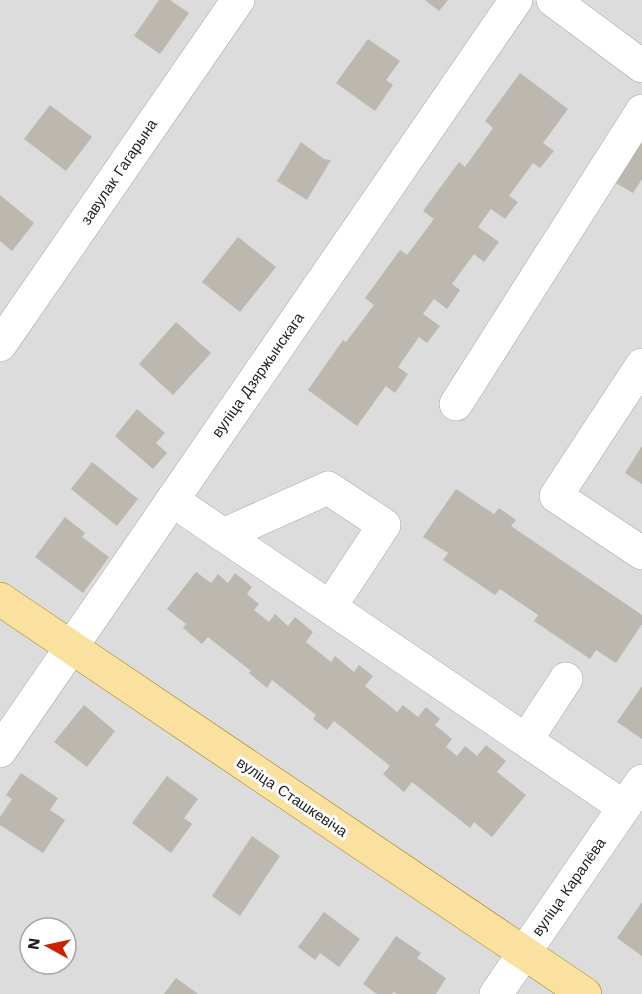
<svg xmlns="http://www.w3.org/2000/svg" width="642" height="994" viewBox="0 0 642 994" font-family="'Work Sans',sans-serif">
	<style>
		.residential { fill: #dddcdc; fill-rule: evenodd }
		.building { fill: #bcb7af }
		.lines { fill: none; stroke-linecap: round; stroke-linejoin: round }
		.minor-casing { stroke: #a6a6a6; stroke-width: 34 }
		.major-casing { stroke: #997d01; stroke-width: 34 }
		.minor { stroke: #fff; stroke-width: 33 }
		.major { stroke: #fbe19f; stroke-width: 33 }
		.labels { text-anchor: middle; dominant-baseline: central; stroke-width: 6; stroke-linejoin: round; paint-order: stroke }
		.street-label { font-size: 15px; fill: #1f1f1f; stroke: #fff }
	</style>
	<rect width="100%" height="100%" fill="#f0eee5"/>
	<path class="residential" d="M0 0H642V994H0ZM30 928H66V964H30Z"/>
	<g class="building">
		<path d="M159 0H170L189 13 160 54 134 36Z"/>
		<path d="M425 0H448L439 11Z"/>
		<path d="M368 39 400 61 386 80 393 85 375 111 336 83Z"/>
		<path d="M520 73 568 109 543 143 554 151 540 168 533 163 509 196 518 202 505 219 491 209 478 227 499 242 484 262 474 254 452 284 460 290 447 309 434 299 423 314 440 326 427 343 419 337 398 367 408 374 395 393 386 386 357 426 308 390 343 340 346 342 374 305 365 298 400 250 407 255 434 219 423 211 459 162 465 167 493 128 485 121Z"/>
		<path d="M50 105 92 137 66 171 24 139Z"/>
		<path d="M642 136V179L633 193 609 179Z"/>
		<path d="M301 142 324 159 331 160 307 200 277 181Z"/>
		<path d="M0 195 34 223 12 251 0 241Z"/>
		<path d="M238 237 276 267 240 312 202 282Z"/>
		<path d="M176 322 211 353 173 395 139 364Z"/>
		<path d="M137 409 165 433 156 443 167 453 153 469 115 436Z"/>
		<path d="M642 446V484L625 473Z"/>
		<path d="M92 462 138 499 117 526 71 489Z"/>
		<path d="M456 489 494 514 499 508 516 520 511 526 642 615V624L616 663 596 650 590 659 534 621 538 615 500 589 495 595 443 560 448 553 423 537Z"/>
		<path d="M65 517 85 533 82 537 109 557 83 593 35 557Z"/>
		<path d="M196 572 211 583 218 574 228 583 235 573 252 587 247 594 259 604 254 610 269 622 275 614 288 626 295 617 313 632 306 642 331 662 335 656 354 672 359 665 373 676 365 686 397 712 403 705 418 717 426 707 440 719 435 725 452 739 446 747 457 756 465 746 477 756 486 745 506 761 497 772 526 795 492 837 474 822 470 828 412 782 404 792 383 774 390 766 334 721 327 730 313 719 316 715 272 680 267 688 249 673 251 671 208 637 202 644 183 628 186 624 167 609Z"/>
		<path d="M642 686V739L617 722Z"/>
		<path d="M84 705 115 731 87 767 54 742Z"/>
		<path d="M21 773 58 798 50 810 65 820 43 853 0 825V817L12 799 6 795Z"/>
		<path d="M167 776 198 799 184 818 192 824 171 853 132 823Z"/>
		<path d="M252 836 280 856 240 916 212 896Z"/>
		<path d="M642 902V956L617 938Z"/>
		<path d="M324 912 360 939 339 967 320 953 315 960 298 947Z"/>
		<path d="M396 936 421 953 417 958 446 978 436 994H397L393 992 392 994H377L363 984Z"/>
		<path d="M176 978 198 994H164Z"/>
	</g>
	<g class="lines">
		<defs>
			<g id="minor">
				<path d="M553 0 642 66"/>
				<path d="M0 345 238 0"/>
				<path d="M642 365 556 496 642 553"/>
				<path d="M456 404 642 111"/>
				<path d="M172 500 624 807"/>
				<path d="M223 535 328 488 384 525 330 607"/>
				<path d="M526 740 566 679"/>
				<path d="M0 751 516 0"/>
				<path d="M496 994 642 781"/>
			</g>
			<path id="major" d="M0 599 585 994"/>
		</defs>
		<use href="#minor" class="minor-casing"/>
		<use href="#major" class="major-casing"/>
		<use href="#minor" class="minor"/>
		<use href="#major" class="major"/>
	</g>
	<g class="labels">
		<g class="street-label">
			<text transform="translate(119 172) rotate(-56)">завулак Гагарына</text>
			<text transform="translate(258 375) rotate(-55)">вуліца Дзяржынскага</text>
			<text transform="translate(292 797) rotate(34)">вуліца Сташкевіча</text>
			<text transform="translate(569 887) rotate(-55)">вуліца Каралёва</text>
		</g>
	</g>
	<g transform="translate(48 946) rotate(278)"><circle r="28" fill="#ffffff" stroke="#a5a5a5" stroke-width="1.5"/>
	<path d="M0-4.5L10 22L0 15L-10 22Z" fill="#cd2001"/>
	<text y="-9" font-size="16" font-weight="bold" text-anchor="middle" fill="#1f1f1f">N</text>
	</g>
</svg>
